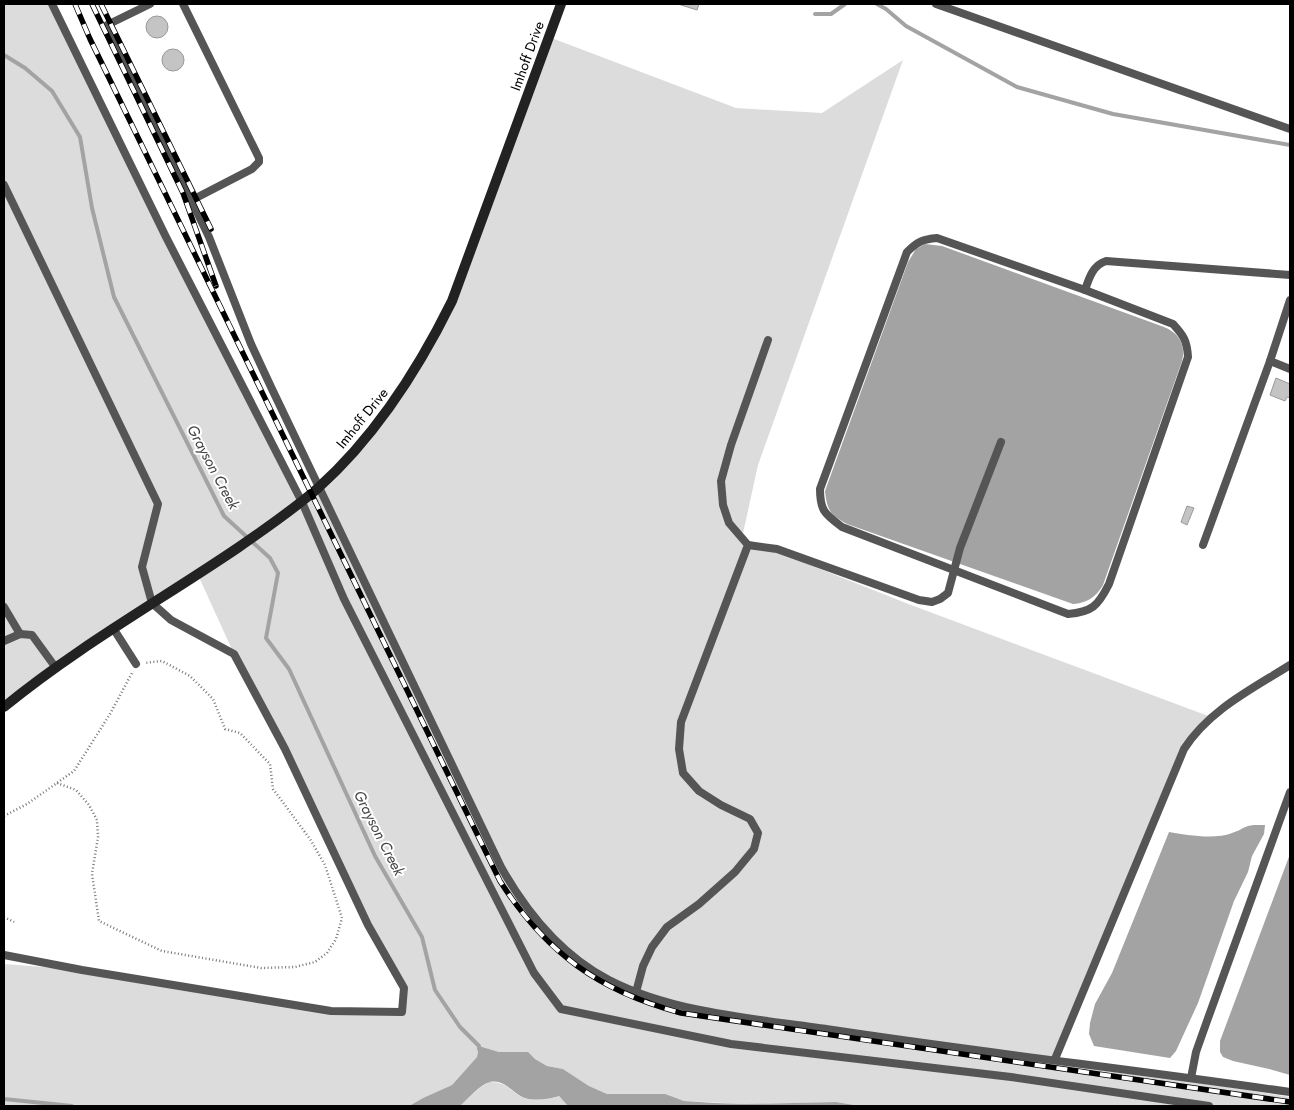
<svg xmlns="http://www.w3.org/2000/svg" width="1294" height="1110" viewBox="0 0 1294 1110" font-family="Jost,sans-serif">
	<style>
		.green { fill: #dcdcdc }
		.water { fill: #a3a3a3 }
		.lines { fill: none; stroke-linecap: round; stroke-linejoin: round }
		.stream { stroke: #a3a3a3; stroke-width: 4 }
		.building { fill: #c4c4c4; stroke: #999 }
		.path { stroke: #777; stroke-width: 2.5; stroke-dasharray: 1 2.5; stroke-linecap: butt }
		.lane { stroke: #555; stroke-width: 8 }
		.secondary { stroke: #222; stroke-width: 10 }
		.rail-casing { stroke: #000; stroke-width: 5.5 }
		.rail { stroke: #fff; stroke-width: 4; stroke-dasharray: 11; stroke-linecap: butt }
		.labels { text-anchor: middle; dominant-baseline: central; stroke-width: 4; stroke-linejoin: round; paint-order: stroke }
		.street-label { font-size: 14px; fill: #000; stroke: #fff }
		.water-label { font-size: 15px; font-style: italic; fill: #444; stroke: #fff }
	</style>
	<rect width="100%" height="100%" fill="#fff"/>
	<g class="green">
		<path d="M4 4H52L302 502 337 470 431 343 549 37 736 108 822 113 903 60 758 465 742 538 911 605 1211 717 1192 738 1055 1059 1290 1097V1106H860L836 1102 745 1104 684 1101 665 1095 607 1094 589 1086 563 1069 547 1066 535 1059 527 1052H499L479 1046 477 1057 452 1085 423 1098 409 1106H4V964L82 970 331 1011 401 1012 404 988 368 925 234 654 198 575 4 707Z"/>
		<path d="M489 1082C507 1081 510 1092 524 1098 533 1101 551 1099 559 1096L568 1106H460L478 1089Z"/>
	</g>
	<g class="water">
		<path d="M925 244 942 246 1164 327C1179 333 1186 345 1182 361L1103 585C1096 597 1087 603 1073 604L847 524C830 515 827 510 825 491L908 262 916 249Z"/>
		<path d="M1254 825H1265L1264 834 1252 856 1248 872 1234 901 1198 1003 1176 1051 1170 1058 1094 1046 1089 1034 1090 1023 1095 1004 1112 973 1169 832C1186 835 1215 840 1232 833 1242 830 1243 826 1254 825Z"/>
		<path d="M1290 854V1075L1269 1069 1233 1061 1223 1057 1220 1052V1041Z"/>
		<path d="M479 1046 499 1052H528L535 1059 547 1066 563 1069 589 1086 607 1094H665L684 1101 715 1103 745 1104 836 1102 860 1106H568L559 1096C551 1099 533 1101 525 1098 513 1094 505 1079 490 1082 479 1085 469 1098 460 1106H409L423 1098 452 1085 477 1057Z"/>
	</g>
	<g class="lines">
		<g class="stream">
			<path d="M877 4 886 9 906 26 1017 87 1113 114 1290 145"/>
			<path d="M815 14H831L845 4"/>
			<path d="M4 55 25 68 52 91 80 137 92 208 114 297 224 516 270 558 278 573 266 638 289 669 375 856 422 937 435 990 460 1027 479 1046V1049"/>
			<path d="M4 1099 72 1106"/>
		</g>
	</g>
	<g class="building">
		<path d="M678 4H699L697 10Z"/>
		<circle cx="157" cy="27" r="11"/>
		<circle cx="173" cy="60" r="11"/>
		<path d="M1276 378 1290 384V398L1287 397 1285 401 1270 395Z"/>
		<path d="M1187 506 1194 508 1187 525 1181 522Z"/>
	</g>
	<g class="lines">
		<g class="path">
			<path d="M57 783 76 790 89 805 97 820 98 837 92 874 99 921 162 951 261 968 295 967 315 962 327 953 336 939 342 918 325 865 310 839 273 789 270 764 240 733 225 729 213 699 190 676 162 661 144 663"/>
			<path d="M4 816 27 804 74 771 110 714 133 671"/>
			<path d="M4 917 14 922"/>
		</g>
		<g class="lane">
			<path d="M52 4 166 237 302 502 344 599 534 973 561 1009 731 1044 1011 1077 1209 1106"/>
			<path d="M150 4 107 25 209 237 251 344 271 387 501 867C527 913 561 955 609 980 675 1014 760 1019 833 1030 985 1053 1138 1070 1290 1092"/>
			<path d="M183 4 259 158V162L252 169 192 200"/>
			<path d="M936 4 1290 129"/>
			<path d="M4 185 158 504 142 567 152 603 171 620 234 654 285 749 368 925 404 988 402 1012 331 1011 82 970 4 955"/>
			<path d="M937 238 1085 290 1173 324C1184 336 1187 341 1188 357L1109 584C1098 606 1092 612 1068 614L842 527C825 514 820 511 820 489L907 252C917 242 923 239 937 238Z"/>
			<path d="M1085 290C1089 278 1093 265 1106 261L1290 275"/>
			<path d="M1270 361 1290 369"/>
			<path d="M748 545 777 549 919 600 932 602 940 599 948 593 960 548 1001 442"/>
			<path d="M1203 545 1270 361 1290 300"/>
			<path d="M4 607 20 634"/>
			<path d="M113 628 136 664"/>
			<path d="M4 641 20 634 32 635 56 668"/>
			<path d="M636 992 643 966 652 947 667 927 699 904 735 872 754 849 758 833 750 819 721 805 699 791 683 773 679 749 681 722 748 545 729 523 723 505 721 481 731 445 768 340"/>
			<path d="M1055 1059 1184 749C1209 710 1252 689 1290 665"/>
			<path d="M1191 1078 1196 1052 1207 1021 1290 792"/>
		</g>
		<path class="secondary" d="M4 707C77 647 161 600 239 547 266 528 293 510 318 488 376 436 418 370 452 301L561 4"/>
		<defs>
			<g id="rail">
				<path d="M75 4 90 39 500 881C546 953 599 991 681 1013L1290 1102"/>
				<path d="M92 4 183 193 216 286"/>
				<path d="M101 4 211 229"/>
			</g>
		</defs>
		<use href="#rail" class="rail-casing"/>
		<use href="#rail" class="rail"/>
	</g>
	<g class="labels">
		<g class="street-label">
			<text transform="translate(527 56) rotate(-70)">Imhoff Drive</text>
			<text transform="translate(362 418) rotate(-51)">Imhoff Drive</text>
		</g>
		<g class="water-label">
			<text transform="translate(213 467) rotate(62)">Grayson Creek</text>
			<text transform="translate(379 833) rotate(63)">Grayson Creek</text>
		</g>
	</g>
	<rect width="1294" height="1110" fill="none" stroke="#000000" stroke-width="10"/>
</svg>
